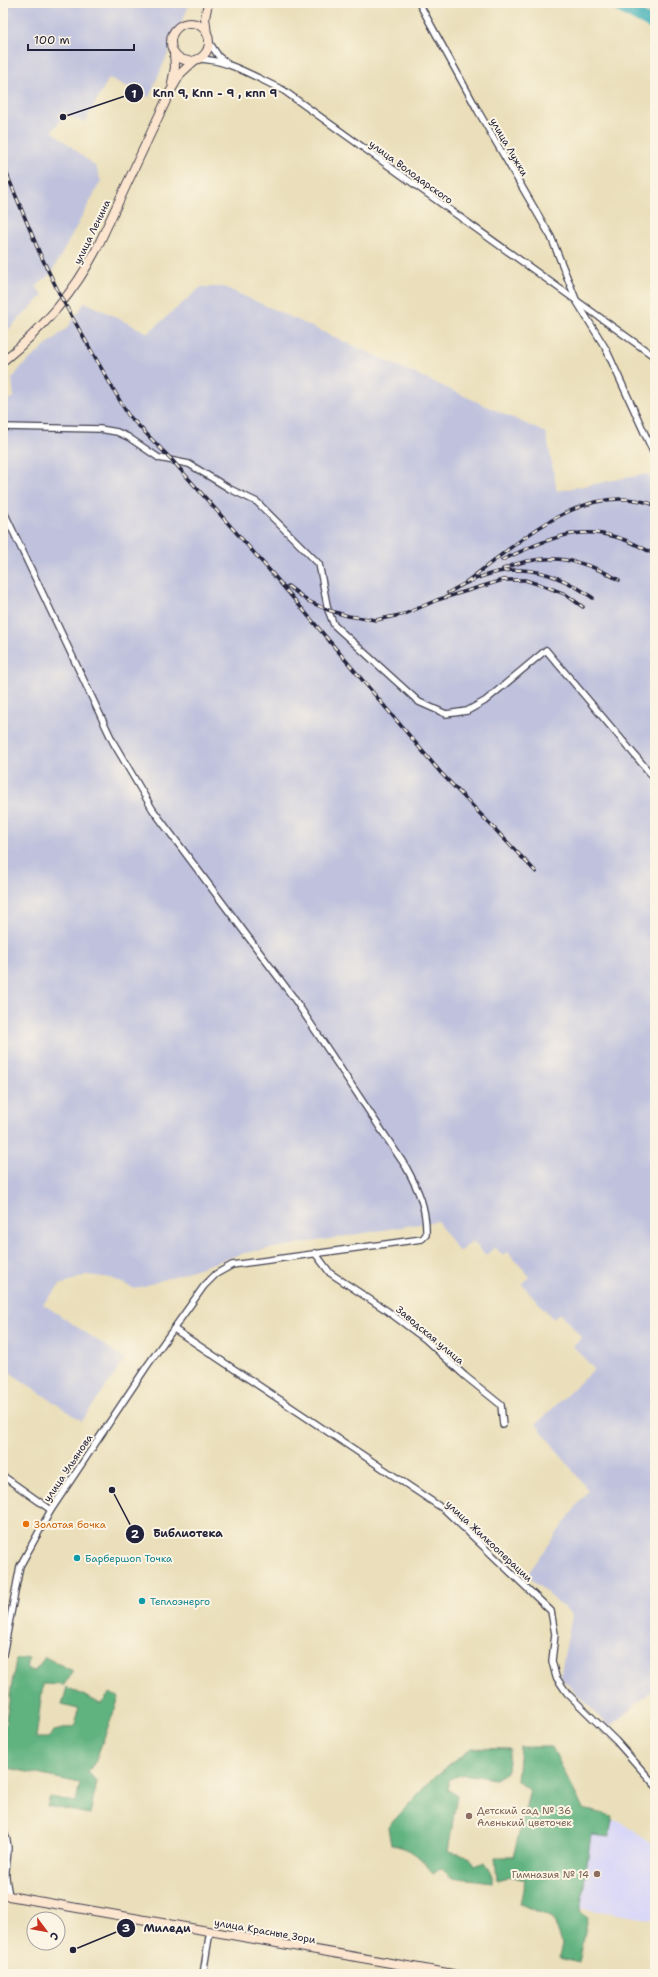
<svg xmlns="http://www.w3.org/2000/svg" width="658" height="1977" viewBox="0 0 658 1977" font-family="'Shantell Sans',sans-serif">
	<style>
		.built { fill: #d9d7f8 }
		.industrial { fill: #c0c2dd }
		.forest { fill: #60b27f; stroke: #416a5d }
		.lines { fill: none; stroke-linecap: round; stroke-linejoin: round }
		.river { stroke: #3eafb7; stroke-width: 13 }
		.street-casing { stroke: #403e4e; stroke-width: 8 }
		.secondary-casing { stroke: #403e4e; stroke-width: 10 }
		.street { stroke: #fff; stroke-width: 5.5 }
		.secondary { stroke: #fce5cf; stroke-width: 8 }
		.rail-casing { stroke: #22223b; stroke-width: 3.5 }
		.rail { stroke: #fcf5e5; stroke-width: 2; stroke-dasharray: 6; stroke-linecap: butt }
		.food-dot { fill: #e8710a; stroke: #fcf5e5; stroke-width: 1.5 }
		.culture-dot { fill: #0f9aa8; stroke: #fcf5e5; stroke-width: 1.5 }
		.education-dot { fill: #8d6e63; stroke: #fcf5e5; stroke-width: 1.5 }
		.labels { text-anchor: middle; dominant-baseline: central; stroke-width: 4; stroke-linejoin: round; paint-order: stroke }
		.street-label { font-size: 10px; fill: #22223b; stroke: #fcf5e5 }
		.food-label { font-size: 10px; fill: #c56008; stroke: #fcf5e5; text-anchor: start }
		.culture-label { font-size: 10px; fill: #0d838f; stroke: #fcf5e5; text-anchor: start }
		.education-label { font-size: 10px; fill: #785e54; stroke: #fcf5e5; text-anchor: start }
		.leader { fill: none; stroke: #22223b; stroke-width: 1.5 }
		.callout-dot { fill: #22223b; stroke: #fcf5e5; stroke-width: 1.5 }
		.mark-label { font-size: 12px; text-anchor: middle; font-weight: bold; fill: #fff }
		.callout-label { font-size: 11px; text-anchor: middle; font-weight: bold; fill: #22223b; stroke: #fcf5e5; stroke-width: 4; stroke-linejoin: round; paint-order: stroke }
	</style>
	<rect width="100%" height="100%" fill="#fcf5e5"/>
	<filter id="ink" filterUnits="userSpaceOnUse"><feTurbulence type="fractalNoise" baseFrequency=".025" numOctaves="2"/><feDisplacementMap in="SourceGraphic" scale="8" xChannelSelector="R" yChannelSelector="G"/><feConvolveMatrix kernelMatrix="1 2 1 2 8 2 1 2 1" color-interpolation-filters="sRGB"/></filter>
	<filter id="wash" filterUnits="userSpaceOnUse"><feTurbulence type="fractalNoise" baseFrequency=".012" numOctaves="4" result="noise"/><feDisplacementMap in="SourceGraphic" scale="16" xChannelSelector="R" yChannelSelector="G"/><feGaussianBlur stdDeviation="0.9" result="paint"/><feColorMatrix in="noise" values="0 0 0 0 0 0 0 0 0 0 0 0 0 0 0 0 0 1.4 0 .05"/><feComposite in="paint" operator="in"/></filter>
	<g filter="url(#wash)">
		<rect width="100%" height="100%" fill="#eadfba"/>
		<path class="built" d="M550 1810 619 1821 655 1846V1920L535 1901Z"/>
		<g class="industrial">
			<path d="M3 3H190L149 97 109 78 85 122 65 115 52 131 96 167 101 181 52 272 36 287 43 295 3 335Z"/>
			<path d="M201 287H224L546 433 557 491 646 474 655 479V1688L610 1727 560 1677 572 1615 527 1575 588 1490 536 1424 594 1369 573 1346 582 1338 560 1313 553 1319 522 1284 530 1277 507 1251 503 1256 495 1247 486 1255 472 1241 459 1252 437 1221 244 1253 135 1289 111 1278 86 1275 60 1285 43 1304 125 1359 82 1421 3 1368V402L14 397 12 379 22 366 68 327 85 302 148 333Z"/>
		</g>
		<g class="forest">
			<path d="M45 1657 73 1671 64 1685 43 1684 36 1738H48L54 1731 75 1726 78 1709 62 1705 67 1687 101 1704 110 1693 119 1698 95 1762 88 1772 97 1782 90 1814 47 1806 50 1797 76 1802 80 1783 3 1767V1738L16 1659 29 1658 27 1669 35 1671Z"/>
			<path d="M520 1747H552L583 1809 613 1816 609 1837 591 1835 580 1912 588 1917 579 1963 559 1958 562 1943 553 1918 520 1904 525 1880 511 1876 497 1880 495 1857H513L530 1790 517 1781Z"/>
			<path d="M472 1748 510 1749 508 1771 495 1779 464 1774 449 1779 448 1790 457 1795 448 1852 469 1856 475 1866 485 1862 492 1874V1882L451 1877 441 1868 433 1874C423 1859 411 1847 391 1845L388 1827 433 1778Z"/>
		</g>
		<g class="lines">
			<path class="river" d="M613 3 655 25"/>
		</g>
	</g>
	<g filter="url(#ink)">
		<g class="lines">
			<defs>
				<g id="street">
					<path d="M419 3 478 111 551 237 577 302 606 349 655 456"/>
					<path d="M209 42 219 57 226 62"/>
					<path d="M198 59C228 59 256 78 283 90L655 357"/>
					<path d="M3 427 100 429 117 432 128 437 159 458 189 464 230 489 257 502 319 564 328 610 334 625 419 702 446 714 467 711 485 701 546 650 655 779"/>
					<path d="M3 510 113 742 153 810 293 997 406 1167C418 1189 427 1208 426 1235L422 1239 232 1265 216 1274 204 1286 147 1366 51 1510 20 1566 3 1655"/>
					<path d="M315 1253 330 1273 386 1310 425 1339 465 1376 501 1405 503 1425"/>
					<path d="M174 1329 445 1510 551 1611 555 1634 552 1661 556 1677 567 1693 616 1741 655 1785"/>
					<path d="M3 1476 51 1510"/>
					<path d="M3 1831C11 1844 7 1856 6 1871 5 1879 8 1888 9 1896"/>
					<path d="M203 1974 210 1931"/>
				</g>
				<g id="secondary">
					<circle cx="190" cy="42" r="19"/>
					<path d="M207 34 205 18 208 3"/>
					<path d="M172 83 175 67 174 53"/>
					<path d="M3 361C40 331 74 293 96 250L170 92 181 73 194 61"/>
					<path d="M3 1895 453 1974"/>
				</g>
			</defs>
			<use href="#street" class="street-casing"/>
			<use href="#secondary" class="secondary-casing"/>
			<use href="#street" class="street"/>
			<use href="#secondary" class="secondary"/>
			<defs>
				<g id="rail">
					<path d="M3 165 40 254 63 301 128 415 172 460 271 572 441 773 536 872"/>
					<path d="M502 560C558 534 592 518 650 552"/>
					<path d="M503 569C544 551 581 558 619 580"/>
					<path d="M466 582C519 543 583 479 655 505"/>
					<path d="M288 586 308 601 328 610 348 616 376 620 405 614 437 600 503 580H525L547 587 565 594 583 607"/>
					<path d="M448 593C500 561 543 562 593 598"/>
				</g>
			</defs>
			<use href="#rail" class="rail-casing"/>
			<use href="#rail" class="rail"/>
		</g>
	</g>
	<circle class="food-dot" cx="26" cy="1524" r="4"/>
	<g class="culture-dot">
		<circle cx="77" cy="1558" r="4"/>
		<circle cx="142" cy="1601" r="4"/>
	</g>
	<g class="education-dot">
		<circle cx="469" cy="1816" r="4"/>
		<circle cx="597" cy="1874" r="4"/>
	</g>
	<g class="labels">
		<g class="street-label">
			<text transform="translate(509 147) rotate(60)">улица Лужки</text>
			<text transform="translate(411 172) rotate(36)">улица Володарского</text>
			<text transform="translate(92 232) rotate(-64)">улица Ленина</text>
			<text transform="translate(430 1335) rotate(40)">Заводская улица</text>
			<text transform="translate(68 1468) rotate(-56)">улица Ульянова</text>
			<text transform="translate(489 1541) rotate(43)">улица Жилкооперации</text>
			<text transform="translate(265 1931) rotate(10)">улица Красные Зори</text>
		</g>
		<g class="food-label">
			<text x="34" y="1524">Золотая бочка</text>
		</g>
		<g class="culture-label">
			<text x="85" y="1558">Барбершоп Точка</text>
			<text x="150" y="1601">Теплоэнерго</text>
		</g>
		<g class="education-label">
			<text x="477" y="1810">Детский сад № 36<tspan x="477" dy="12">Аленький цветочек</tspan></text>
			<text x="589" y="1874" text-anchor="end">Гимназия № 14</text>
		</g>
	</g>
	<path class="leader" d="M63 117L134 93M112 1490L135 1534M73 1950L126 1928"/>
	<g class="callout-dot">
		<circle cx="63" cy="117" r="4"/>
		<circle cx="112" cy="1490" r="4"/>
		<circle cx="73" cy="1950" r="4"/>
		<circle cx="134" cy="93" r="10"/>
		<circle cx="135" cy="1534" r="10"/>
		<circle cx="126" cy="1928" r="10"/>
	</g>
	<g class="mark-label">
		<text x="134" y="98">1</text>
		<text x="135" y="1538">2</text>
		<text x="126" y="1932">3</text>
	</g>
	<g class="callout-label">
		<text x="215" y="97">Кпп 9, Кпп - 9 , кпп 9</text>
		<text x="188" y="1537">Библиотека</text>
		<text x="167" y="1932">Миледи</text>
	</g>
	<rect width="658" height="1977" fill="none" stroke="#fcf5e5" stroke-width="16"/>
	<g transform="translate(46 1931) rotate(122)"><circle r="19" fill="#fcf5e5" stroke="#a5a1a1"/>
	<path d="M0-3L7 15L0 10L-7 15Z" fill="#c8321e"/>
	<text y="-6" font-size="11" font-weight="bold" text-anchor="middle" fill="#22223b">С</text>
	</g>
	<path d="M28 44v6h106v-6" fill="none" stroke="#22223b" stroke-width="2"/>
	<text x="34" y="44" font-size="12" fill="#22223b" stroke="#fcf5e5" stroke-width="3" paint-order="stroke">100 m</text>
</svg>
